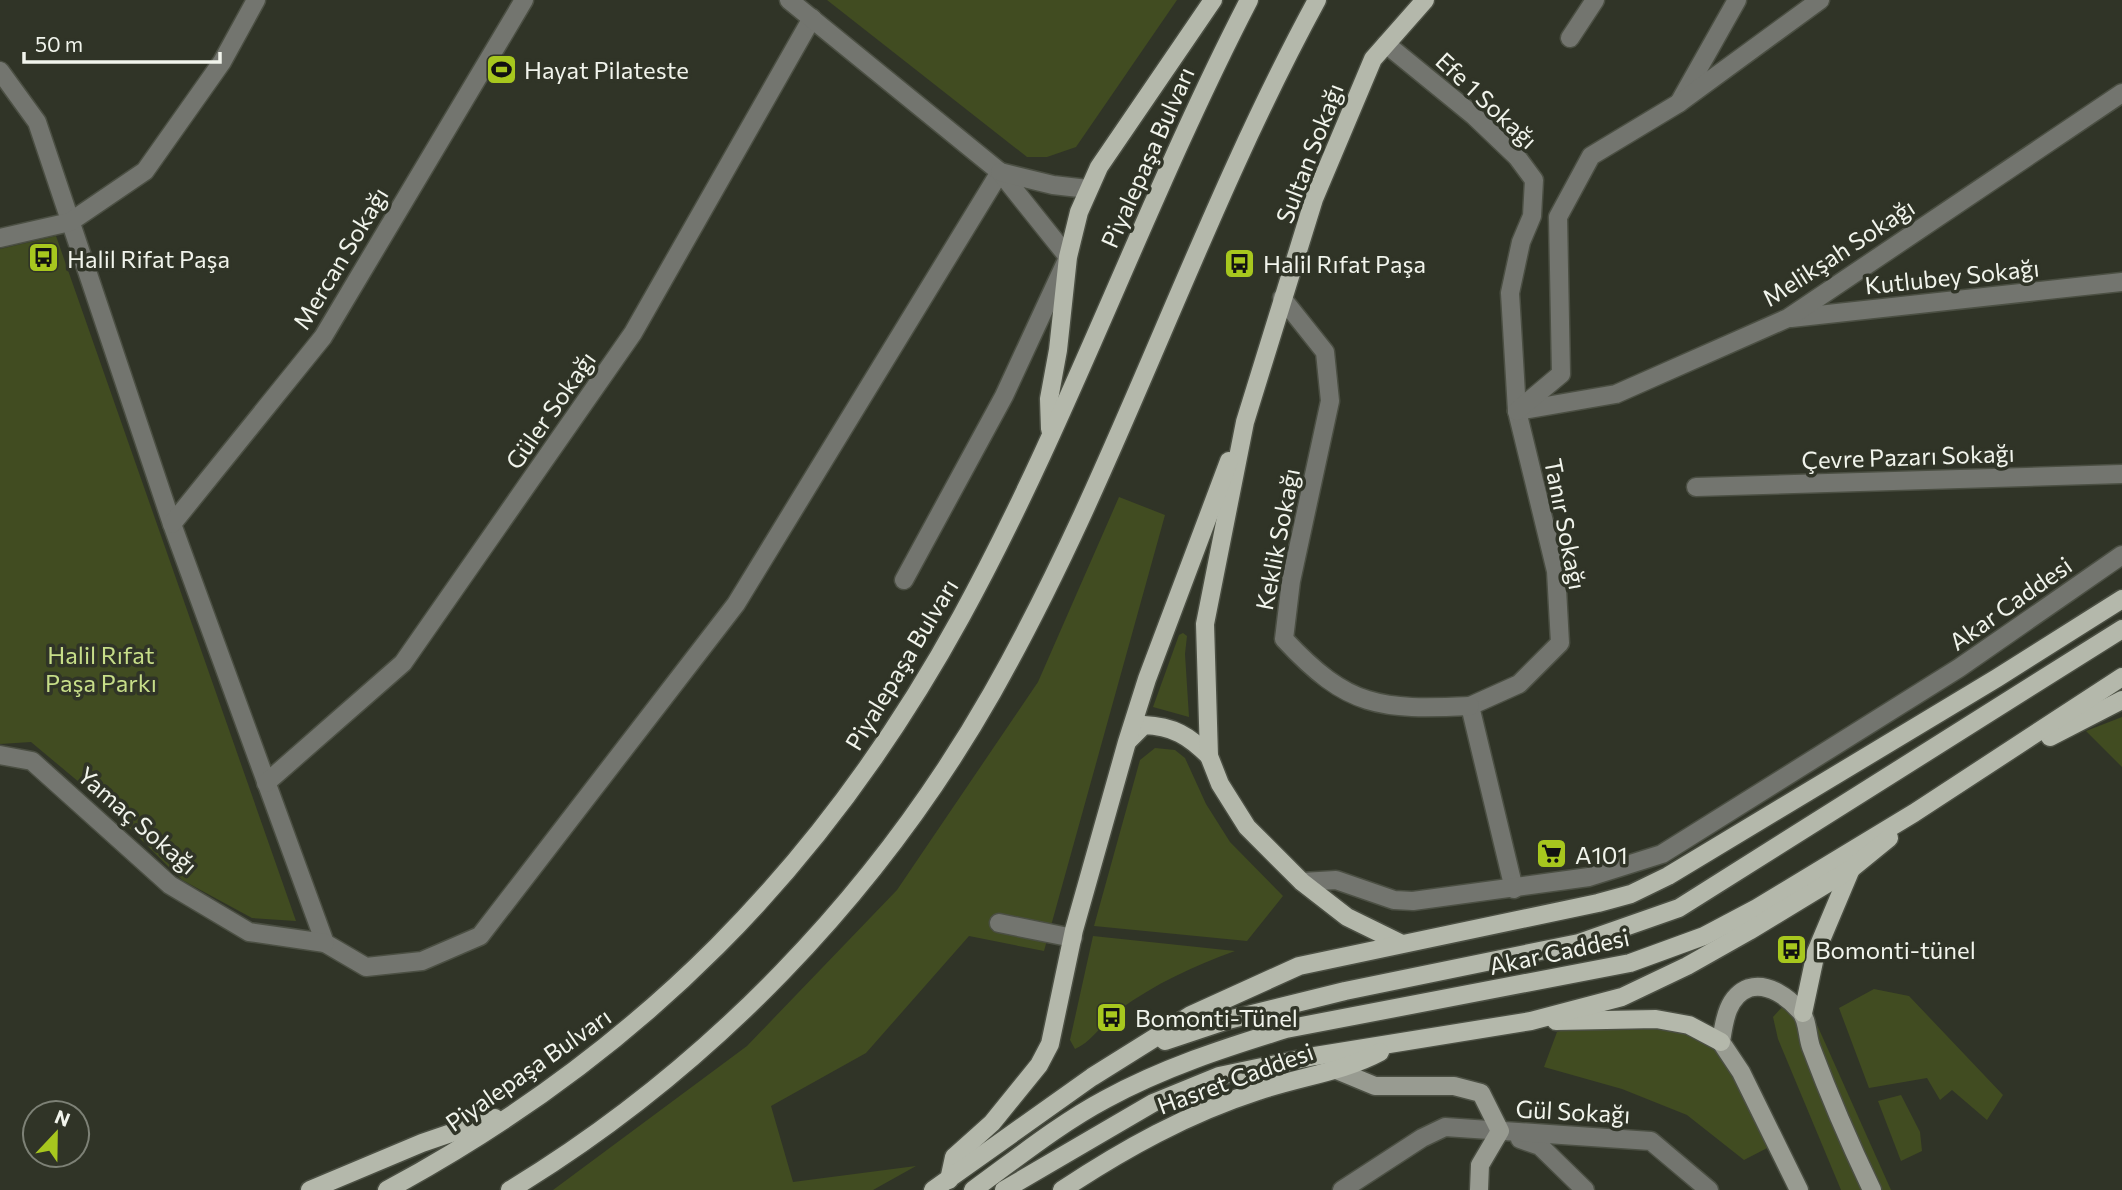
<svg xmlns="http://www.w3.org/2000/svg" width="2122" height="1190" viewBox="0 0 2122 1190" font-family="Commissioner,sans-serif">
	<style>
		.green { fill: #414c21 }
		.lines { fill: none; stroke-linecap: round; stroke-linejoin: round }
		.minor-casing { stroke: #4b4f43; stroke-width: 21 }
		.tertiary-casing { stroke: #4b4f43; stroke-width: 21 }
		.secondary-casing { stroke: #4b4f43; stroke-width: 21 }
		.primary-casing { stroke: #4b4f43; stroke-width: 21 }
		.minor { stroke: #73756f; stroke-width: 18 }
		.tertiary { stroke: #73756f; stroke-width: 18 }
		.secondary { stroke: #989b91; stroke-width: 18 }
		.primary { stroke: #b4b8ab; stroke-width: 18 }
		.labels { text-anchor: middle; dominant-baseline: central; stroke-width: 7; stroke-linejoin: round; paint-order: stroke }
		.poi-label { font-size: 24px; fill: #f1f4ec; stroke: #303427; text-anchor: start }
		.street-label { font-size: 24px; fill: #f1f4ec; stroke: #303427 }
		.park-label { font-size: 24px; fill: #c7de89; stroke: #303427 }
	</style>
	<rect width="100%" height="100%" fill="#303427"/>
	<g class="green">
		<path d="M827 0H1177L1076 147 1047 157H1027Z"/>
		<path d="M56 236 296 921 252 918 182 880 104 803 31 742 0 744V249Z"/>
		<path d="M1119 497 1165 515 1044 951 969 936 866 1053 771 1106 793 1182 916 1166 873 1190H553L747 1046 897 890 1038 682Z"/>
		<path d="M1183 633 1187 636 1185 654 1189 717 1153 707 1179 635Z"/>
		<path d="M2122 717V767L2086 731Z"/>
		<path d="M1155 748 1175 750 1185 758 1206 804 1230 842 1283 896 1247 941 1094 926 1140 760Z"/>
		<path d="M1093 936 1235 951C1193 966 1155 984 1119 1010 1104 1021 1092 1042 1075 1049L1070 1040Z"/>
		<path d="M1874 989 1909 996 2003 1095 1987 1120 1952 1090 1940 1100 1927 1078 1869 1088 1839 1008Z"/>
		<path d="M1799 1002 1818 1027 1891 1190H1841L1778 1039 1773 1017 1783 1006Z"/>
		<path d="M1656 1019 1721 1042 1773 1145 1744 1160 1687 1115 1622 1089 1544 1067 1557 1032 1589 1023Z"/>
		<path d="M1901 1095 1920 1132 1922 1151 1901 1161 1878 1101Z"/>
	</g>
	<g class="lines">
		<defs>
			<g id="minor">
				<path d="M1570 38 1595 0"/>
				<path d="M1386 44 1473 115 1517 157 1534 180 1532 216 1521 242 1510 293 1517 411 1556 571 1560 643 1519 684 1470 706 1514 889"/>
				<path d="M0 71 37 122 172 524 325 943 366 967 422 961 480 936 736 604 1000 172"/>
				<path d="M1679 103 1737 0"/>
				<path d="M0 238 70 222 145 171 222 62 256 0"/>
				<path d="M1282 298 1325 352 1330 401 1291 581 1284 639C1348 708 1380 710 1470 706"/>
				<path d="M1791 318 2122 282"/>
				<path d="M1517 411 1616 394 1788 318 2122 93"/>
				<path d="M1696 487 2122 474"/>
				<path d="M172 524 323 337 524 0"/>
				<path d="M904 580 1004 396 1066 262"/>
				<path d="M0 755 32 761 170 885 249 932 325 943"/>
				<path d="M266 783 403 663 633 333 812 18"/>
				<path d="M999 923 1073 938"/>
				<path d="M1520 1139 1540 1146 1585 1190"/>
				<path d="M1342 1190 1422 1138 1445 1127 1651 1141 1709 1190"/>
			</g>
			<g id="tertiary">
				<path d="M789 0 1000 172 1068 257"/>
				<path d="M1000 172 1053 185 1088 189"/>
				<path d="M1517 411 1561 374 1558 217 1591 156 1679 103 1820 0"/>
				<path d="M1302 882 1336 880 1394 900 1413 901 1589 877 1662 854 1959 668 2122 555"/>
			</g>
			<g id="secondary">
				<path d="M1334 1069 1375 1086H1454L1481 1093 1500 1131 1480 1165 1479 1190"/>
				<path d="M1799 1190 1741 1072 1721 1042C1724 1022 1727 996 1749 988 1768 982 1789 998 1800 1011 1808 1019 1807 1036 1811 1047 1829 1095 1850 1144 1872 1190"/>
			</g>
			<g id="primary">
				<path d="M1050 429 1049 399 1058 350 1068 257 1079 212 1099 167 1213 0"/>
				<path d="M2050 737 2122 700"/>
				<path d="M1128 741 1144 725C1173 726 1189 736 1209 756"/>
				<path d="M1400 943 1347 917 1302 882 1247 827 1220 784 1209 756 1205 624 1245 422 1314 199 1373 59 1425 0"/>
				<path d="M1803 1013 1816 952 1851 869"/>
				<path d="M1556 1021 1656 1019 1689 1025 1721 1042"/>
				<path d="M1165 1041 1228 1020 1345 991 1579 943 1679 908 2122 629"/>
				<path d="M949 1180 954 1157 992 1123 1039 1065 1050 1044 1074 930 1127 742 1147 679 1229 461"/>
				<path d="M310 1190 422 1143 495 1118"/>
				<path d="M387 1190C639 1054 824 867 961 617 1070 418 1145 201 1249 0"/>
				<path d="M510 1190C708 1070 877 895 992 693 1118 471 1195 224 1317 0"/>
				<path d="M933 1190 1092 1077 1191 1015 1299 966 1598 903 1631 894 1668 876 1997 678 2122 599"/>
				<path d="M973 1190C1016 1159 1059 1124 1106 1099 1163 1068 1224 1048 1286 1029L1630 963 1704 936 1757 908 1914 813 2122 677"/>
				<path d="M1004 1190 1153 1103 1219 1076 1315 1056 1531 1021 1622 997 1687 966 1749 931 1851 869 1889 838"/>
				<path d="M1062 1190C1124 1149 1187 1114 1258 1091 1298 1077 1343 1072 1380 1052"/>
			</g>
		</defs>
		<use href="#minor" class="minor-casing"/>
		<use href="#tertiary" class="tertiary-casing"/>
		<use href="#secondary" class="secondary-casing"/>
		<use href="#primary" class="primary-casing"/>
		<use href="#minor" class="minor"/>
		<use href="#tertiary" class="tertiary"/>
		<use href="#secondary" class="secondary"/>
		<use href="#primary" class="primary"/>
	</g>
	<defs>
		<symbol id="stadium-square" viewBox="-11 -11 22 22"><rect x="-9" y="-9" width="18" height="18" rx="4" fill="#a7c71e" stroke="#303427"/><path d="M0-5a6.5 5 0 1 0 0 10a6.5 5 0 1 0 0-10ZM-3.5-1.8h7v3.6h-7Z" fill="#111"/></symbol>
		<symbol id="bus-square" viewBox="-11 -11 22 22"><rect x="-9" y="-9" width="18" height="18" rx="4" fill="#a7c71e" stroke="#303427"/><path d="M-5-6H5V4H4V6H2V4H-2V6H-4V4H-5ZM-3.5-4V0h7V-4ZM-3.5 1.2v1.5H-2V1.2ZM2 1.2v1.5H3.5V1.2Z" fill="#111"/></symbol>
		<symbol id="supermarket-square" viewBox="-11 -11 22 22"><rect x="-9" y="-9" width="18" height="18" rx="4" fill="#a7c71e" stroke="#303427"/><path d="M-6-5.5h2.5l.6 2H6L4.5 2H-2.5L-4.4-4H-6ZM-1.5 3.2a1.3 1.3 0 1 0 .1 0ZM3 3.2a1.3 1.3 0 1 0 .1 0Z" fill="#111"/></symbol>
	</defs>
	<g fill-rule="evenodd">
		<use href="#stadium-square" x="484" y="52" width="35" height="35"/>
		<use href="#bus-square" x="26" y="240" width="35" height="35"/>
		<use href="#bus-square" x="1222" y="246" width="35" height="35"/>
		<use href="#supermarket-square" x="1534" y="836" width="35" height="35"/>
		<use href="#bus-square" x="1774" y="932" width="35" height="35"/>
		<use href="#bus-square" x="1094" y="1000" width="35" height="35"/>
	</g>
	<g class="labels">
		<g class="poi-label">
			<text x="524" y="69">Hayat Pilateste</text>
			<text x="67" y="258">Halil Rifat Paşa</text>
			<text x="1263" y="263">Halil Rıfat Paşa</text>
			<text x="1575" y="854">A101</text>
			<text x="1815" y="949">Bomonti-tünel</text>
			<text x="1135" y="1017">Bomonti-Tünel</text>
		</g>
		<g class="street-label">
			<text transform="translate(1487 100) rotate(43)">Efe 1 Sokağı</text>
			<text transform="translate(1309 153) rotate(-69)">Sultan Sokağı</text>
			<text transform="translate(1147 157) rotate(-66)">Piyalepaşa Bulvarı</text>
			<text transform="translate(1838 252) rotate(-33)">Melikşah Sokağı</text>
			<text transform="translate(340 258) rotate(-59)">Mercan Sokağı</text>
			<text transform="translate(1952 276) rotate(-6)">Kutlubey Sokağı</text>
			<text transform="translate(550 410) rotate(-55)">Güler Sokağı</text>
			<text transform="translate(1908 456) rotate(-2)">Çevre Pazarı Sokağı</text>
			<text transform="translate(1566 524) rotate(79)">Tanır Sokağı</text>
			<text transform="translate(1277 539) rotate(-79)">Keklik Sokağı</text>
			<text transform="translate(2010 603) rotate(-35)">Akar Caddesi</text>
			<text transform="translate(901 664) rotate(-59)">Piyalepaşa Bulvarı</text>
			<text transform="translate(138 820) rotate(41)">Yamaç Sokağı</text>
			<text transform="translate(1559 951) rotate(-12)">Akar Caddesi</text>
			<text transform="translate(528 1069) rotate(-35)">Piyalepaşa Bulvarı</text>
			<text transform="translate(1235 1078) rotate(-20)">Hasret Caddesi</text>
			<text transform="translate(1573 1111) rotate(3)">Gül Sokağı</text>
		</g>
		<g class="park-label">
			<text x="101" y="654">Halil Rıfat<tspan x="101" dy="28">Paşa Parkı</tspan></text>
		</g>
	</g>
	<g transform="translate(56 1134) rotate(22)"><circle r="33" fill="#303427" stroke="#7d8176" stroke-width="2"/>
	<path d="M0-5L12 26L0 18L-12 26Z" fill="#a7c71e"/>
	<text y="-10" font-size="19" font-weight="bold" text-anchor="middle" fill="#f1f4ec">N</text>
	</g>
	<path d="M24 52v10h196v-10" fill="none" stroke="#f1f4ec" stroke-width="3.5"/>
	<text x="35" y="52" font-size="21" fill="#f1f4ec" stroke="#303427" stroke-width="5" paint-order="stroke">50 m</text>
</svg>
